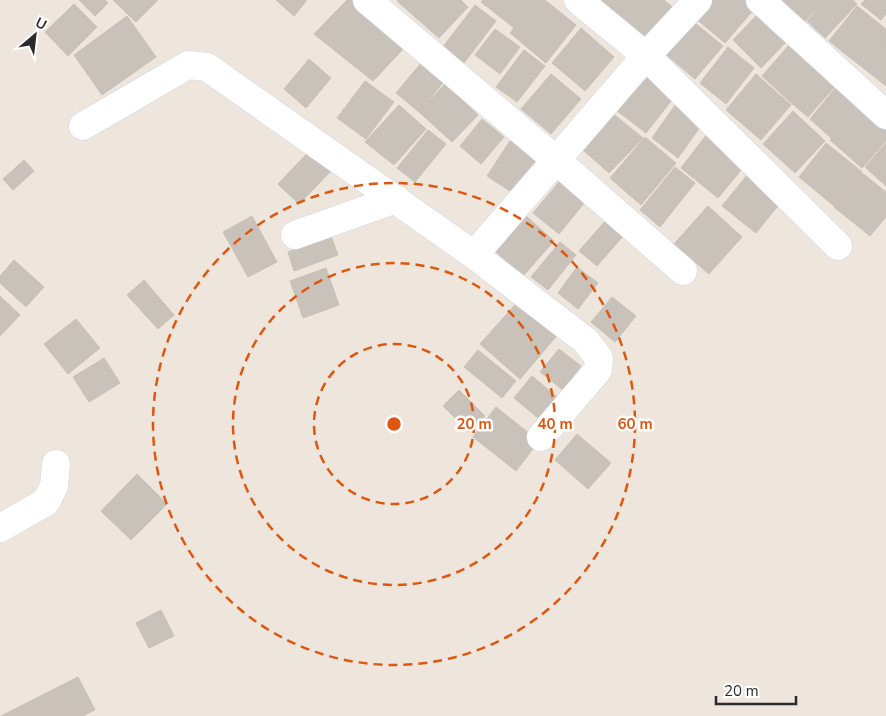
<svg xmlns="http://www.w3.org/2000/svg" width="886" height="716" viewBox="0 0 886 716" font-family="'Nunito Sans',sans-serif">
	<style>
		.building { fill: #c9c2bb; stroke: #c9c1b5 }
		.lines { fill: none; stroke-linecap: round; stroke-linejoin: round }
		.street-casing { stroke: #d1d6e5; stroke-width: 29 }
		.street { stroke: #fff; stroke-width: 28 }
		.ring { fill: none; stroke: #df570e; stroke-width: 2.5; stroke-dasharray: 9 6 }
		.centre { fill: #df570e; stroke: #fff; stroke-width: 2.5 }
		.ring-label { font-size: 15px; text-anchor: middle; font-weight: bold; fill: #df570e; stroke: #fff; stroke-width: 5; stroke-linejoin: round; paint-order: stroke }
	</style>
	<rect width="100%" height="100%" fill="#eee5dc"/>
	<g class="building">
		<path d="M79 0H105L108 3 95 16Z"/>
		<path d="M113 0H158L136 22Z"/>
		<path d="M276 0H307L294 16Z"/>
		<path d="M347 0H356L406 46 373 81 314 34Z"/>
		<path d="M398 0H461L468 7 439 38 397 1Z"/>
		<path d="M483 0H536L514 28 481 2Z"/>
		<path d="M537 0H545L576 25 546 63 510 33Z"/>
		<path d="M600 0H634L615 22 595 6Z"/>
		<path d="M634 0H664L672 7 641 44 615 22Z"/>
		<path d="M709 0H748L756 7 725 43 694 17Z"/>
		<path d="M781 0H824L805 21Z"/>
		<path d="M825 0H853L857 4 825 38 807 21Z"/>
		<path d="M865 0H886V14L881 20 861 4Z"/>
		<path d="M74 4 97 27 68 56 45 32Z"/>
		<path d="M475 5 496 21 464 63 443 47Z"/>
		<path d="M857 6 886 29V36L862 67 829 41Z"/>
		<path d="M759 13 788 40 761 68 733 40Z"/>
		<path d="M127 16 156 57 102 95 74 55Z"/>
		<path d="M690 19 723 46 695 79 663 52Z"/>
		<path d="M581 28 614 57 585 91 552 63Z"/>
		<path d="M495 29 520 47 500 74 475 55Z"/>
		<path d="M886 36V86L862 67Z"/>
		<path d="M791 43 818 67 789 101 762 76Z"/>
		<path d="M728 47 754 68 726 104 700 83Z"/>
		<path d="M524 50 545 66 517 102 496 87Z"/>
		<path d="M427 56 450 74 419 112 396 93Z"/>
		<path d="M309 59 331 78 306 108 284 89Z"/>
		<path d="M818 67 837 84 808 117 789 101Z"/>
		<path d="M645 72 675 96 646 133 616 110Z"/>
		<path d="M551 74 581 99 551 134 521 109Z"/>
		<path d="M756 74 791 105 761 140 726 110Z"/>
		<path d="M365 81 394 102 366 139 337 118Z"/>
		<path d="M445 84 478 115 452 142 419 112Z"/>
		<path d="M837 86 860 106 831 138 810 119Z"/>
		<path d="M676 104 703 123 678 158 652 138Z"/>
		<path d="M399 105 426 129 394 165 365 142Z"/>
		<path d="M860 106 886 128V141L862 168 830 140Z"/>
		<path d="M793 111 825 141 795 173 763 144Z"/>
		<path d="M612 113 643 138 609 173 583 150Z"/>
		<path d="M482 119 504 137 481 164 460 146Z"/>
		<path d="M428 130 446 144 415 182 397 168Z"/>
		<path d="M708 133 746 164 718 198 681 168Z"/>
		<path d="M645 137 676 163 641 205 610 178Z"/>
		<path d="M510 141 540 160 516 195 487 176Z"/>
		<path d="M826 143 862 172 834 206 799 177Z"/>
		<path d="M886 143V186L865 167Z"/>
		<path d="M315 145 336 166 299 204 278 184Z"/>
		<path d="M24 160 34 171 13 190 3 179Z"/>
		<path d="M675 167 695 183 660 227 640 210Z"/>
		<path d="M752 169 786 196 756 233 722 206Z"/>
		<path d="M862 173 886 192V217L870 236 834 207Z"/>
		<path d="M565 175 590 196 559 234 533 213Z"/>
		<path d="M708 206 742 237 709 274 674 244Z"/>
		<path d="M525 215 554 241 523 276 494 250Z"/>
		<path d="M252 216 277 262 248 277 223 232Z"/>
		<path d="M607 219 625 234 597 266 579 251Z"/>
		<path d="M331 236 338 255 294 271 288 252Z"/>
		<path d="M560 242 576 255 548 290 531 277Z"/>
		<path d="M14 260 44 287 26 307 0 283V276Z"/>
		<path d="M577 267 598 283 578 309 558 293Z"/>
		<path d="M326 268 339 305 303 318 290 281Z"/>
		<path d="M144 280 174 315 158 329 127 295Z"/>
		<path d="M0 296 20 315 0 336Z"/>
		<path d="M612 297 636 316 615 342 591 322Z"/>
		<path d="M521 298 560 332 520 379 480 344Z"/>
		<path d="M76 319 100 348 68 374 44 344Z"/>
		<path d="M559 349 581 366 563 390 540 372Z"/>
		<path d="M478 350 516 381 502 398 464 367Z"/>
		<path d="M104 358 120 383 89 402 73 377Z"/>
		<path d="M532 376 557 397 538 418 514 398Z"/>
		<path d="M459 390 485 416 469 432 443 406Z"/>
		<path d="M496 407 539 441 516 471 473 437Z"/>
		<path d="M577 434 611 463 588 489 555 460Z"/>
		<path d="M137 474 167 504 131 540 101 511Z"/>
		<path d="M161 610 174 636 149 648 136 623Z"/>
		<path d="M78 677 95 710 83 716H1Z"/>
	</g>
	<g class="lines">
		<defs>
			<g id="street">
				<path d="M367 0 556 160 683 271"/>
				<path d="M578 0 646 56 838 246"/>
				<path d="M760 0 886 115"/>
				<path d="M83 126 188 65 207 67 474 255 646 56 698 0"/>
				<path d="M295 235 396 199"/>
				<path d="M474 255 586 341 599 358 598 370 541 437"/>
				<path d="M0 528 46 502 54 486 56 464"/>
			</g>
		</defs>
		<use href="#street" class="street-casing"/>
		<use href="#street" class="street"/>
	</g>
	<g class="ring">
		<circle cx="394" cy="424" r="80"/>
		<circle cx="394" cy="424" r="161"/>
		<circle cx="394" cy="424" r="241"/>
	</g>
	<circle cx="394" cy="424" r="8" class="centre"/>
	<g class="ring-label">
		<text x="474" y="429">20 m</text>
		<text x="555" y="429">40 m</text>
		<text x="635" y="429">60 m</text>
	</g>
	<g transform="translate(35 35) rotate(28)" stroke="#ffffff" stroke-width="4" paint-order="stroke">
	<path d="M0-4L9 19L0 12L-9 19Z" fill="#2b2b2b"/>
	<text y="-8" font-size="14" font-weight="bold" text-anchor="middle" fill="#2b2b2b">U</text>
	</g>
	<path d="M716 696v8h80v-8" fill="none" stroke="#2b2b2b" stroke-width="2.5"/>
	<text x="724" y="696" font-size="15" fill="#2b2b2b" stroke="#ffffff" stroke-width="4" paint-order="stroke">20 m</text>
</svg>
